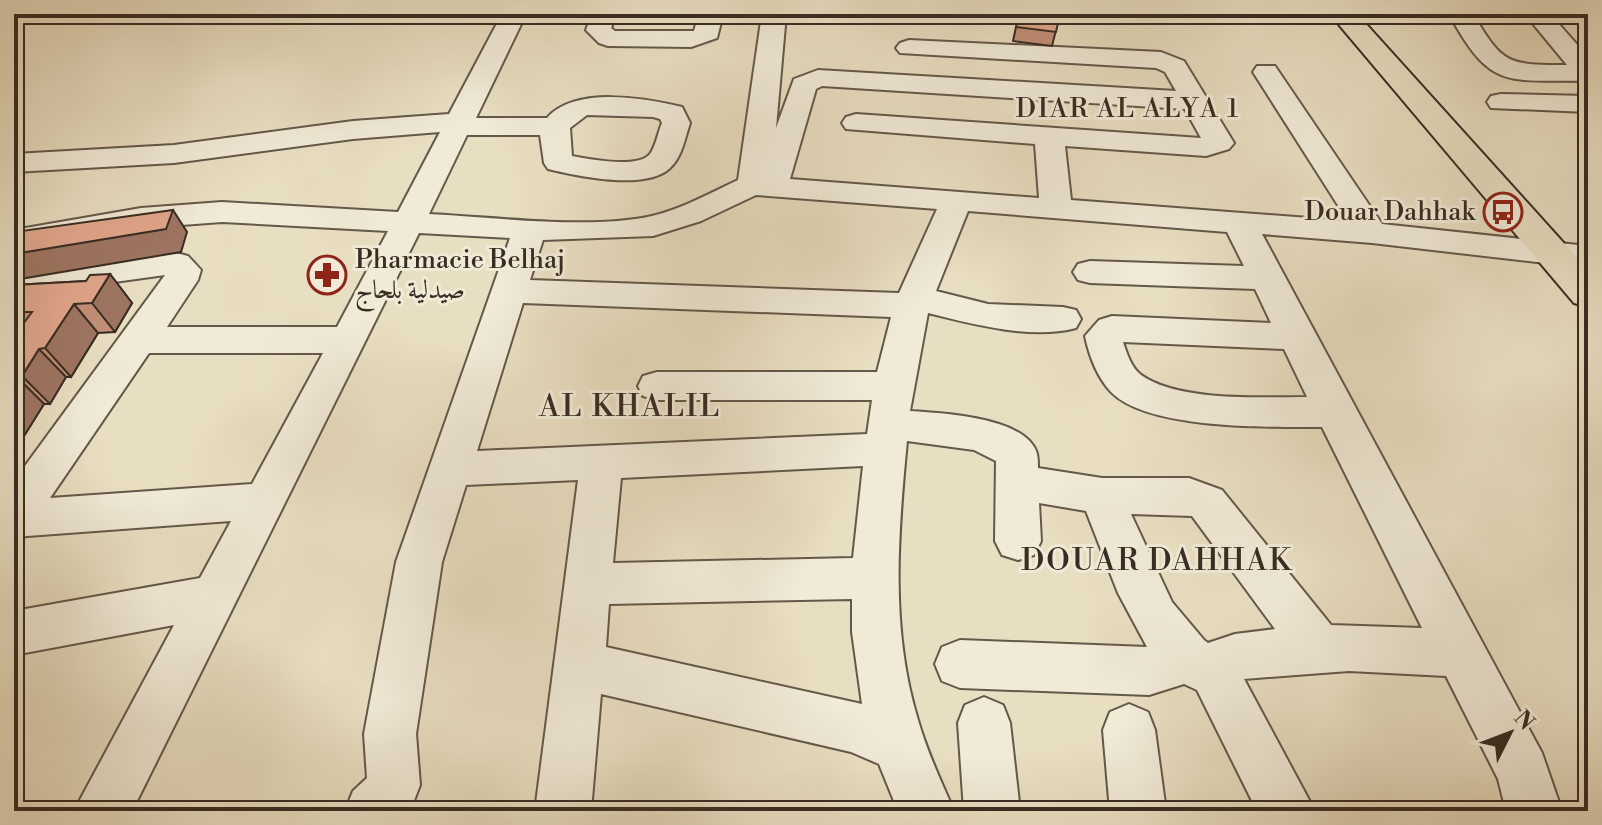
<svg xmlns="http://www.w3.org/2000/svg" width="1602" height="825" viewBox="0 0 1602 825" font-family="'Libre Bodoni',Amiri,serif">
	<style>
		.lines { fill: none; stroke-linecap: round; stroke-linejoin: round }
		.minor-casing { stroke: #64584a; stroke-width: 4 }
		.major-casing { stroke: #382c23; stroke-width: 4 }
		.minor { fill: #f0ead7; fill-rule: evenodd }
		.major { fill: #e8dec1; fill-rule: evenodd }
		.wall { fill: #c29078; stroke: #382c23; stroke-width: 2 }
		.shaded-wall { fill: #9e7562; stroke: #382c23; stroke-width: 2 }
		.building { fill: #e1a78c; stroke: #382c23; stroke-width: 2 }
		.labels { text-anchor: middle; dominant-baseline: central; stroke-width: 6; stroke-linejoin: round; paint-order: stroke }
		.far-quarter-label { font-size: 26px; letter-spacing: 2px; fill: #382c23; stroke: #f0ead7 }
		.poi-label { font-size: 26px; fill: #382c23; stroke: #f0ead7; text-anchor: end }
		.quarter-label { font-size: 30px; letter-spacing: 2px; fill: #382c23; stroke: #f0ead7 }
	</style>
	<rect width="100%" height="100%" fill="#e8dec1"/>
	<filter id="stains"><feTurbulence type="fractalNoise" baseFrequency=".0025" numOctaves="4"/><feColorMatrix values="0 0 0 0 .2 0 0 0 0 .09 0 0 0 0 .02 0 0 0 .5 -.17"/></filter>
	<radialGradient id="worn" r=".72"><stop offset=".6" stop-color="#630" stop-opacity="0"/><stop offset="1" stop-color="#630" stop-opacity=".3"/></radialGradient>
	<g class="lines">
		<defs>
			<g id="minor">
				<path d="M502 14H526L476 118H547C575 86 645 98 682 107L690 123C685 138 682 157 670 168 646 191 577 176 548 169L544 163 540 135H467L429 214C494 217 590 230 652 216 682 209 710 193 738 180L762 14H786L776 128 794 79 818 70 1176 91 1165 72 1156 68 900 53 896 48 900 43 909 40 1161 52 1184 61 1234 143 1229 149 1206 156 1065 146 1071 200 1348 221 1253 72 1257 66H1275L1382 224 1588 246V268L1372 243 1262 234 1542 753 1562 811H1506L1498 779 1446 676 1349 671 1244 679 1315 811H1257L1197 690 1184 684 1149 695 960 688 942 681 935 664 942 647 960 640 1147 647 1118 593 1086 511 1039 503 1041 541 1034 555 1018 560 1002 555 995 541 996 461 974 450 907 441C898 534 890 630 918 720 927 752 941 781 954 811H898L879 764 851 752 601 694 591 811H535L578 480 466 485 442 562 416 734 420 785 410 811H345L353 791 367 778 364 734 396 562 510 238 419 233 132 811H74L174 625 14 655V611L200 578 231 521 14 537V481L165 275 28 294 16 291 14 278 28 272 176 253 188 256 201 270 198 280 167 327H337L388 231 222 222 141 228 14 250V230L141 208 222 202 398 212 440 132 353 139 174 163 14 172V154L174 145 353 121 449 114ZM822 86 1185 109 1201 138 856 114 846 117 842 123 846 129 1035 144 1039 198 790 179 816 89ZM587 115 653 117 660 119 662 123C658 132 656 146 650 154 638 169 589 159 572 156L570 128ZM756 195 937 209 899 293 530 280 543 240 653 236 701 221ZM968 211 1227 232 1244 266 1090 261 1078 264 1073 272 1078 280 1090 283 1255 289 1271 323 1112 316 1099 320 1085 336C1089 355 1097 377 1111 392 1148 430 1271 427 1322 427L1422 628 1331 625 1222 490 1189 478H1102L1038 468C1038 459 1038 451 1032 444 1012 417 942 413 910 411L928 313C972 324 1031 340 1076 328L1081 319 1076 310 1063 307 988 304 936 291ZM523 303 891 317 877 372H657L643 376 638 386 643 396 657 400H872L867 434 477 451ZM1123 342 1284 349 1307 397C1262 397 1179 402 1141 375 1131 367 1127 354 1123 342ZM149 353H323L252 484 50 498ZM863 466 853 558 613 563 621 478ZM1131 514 1192 516 1275 629 1235 634 1208 643 1204 640 1172 602ZM852 599V632L862 704 606 647 609 604Z"/>
				<path d="M592 14H616L611 28 615 31H694L699 14H723L717 38 691 47 608 46 599 43 586 30Z"/>
				<path d="M1449 14H1473C1503 65 1508 65 1567 65L1525 14H1550L1588 57V81C1506 79 1492 92 1449 14Z"/>
				<path d="M1501 94 1588 96V112L1491 108 1487 102 1491 96Z"/>
				<path d="M984 697 1003 705 1010 723 1020 811H964L958 723 965 705Z"/>
				<path d="M1129 704 1148 712 1155 730 1166 811H1110L1103 730 1110 712Z"/>
			</g>
			<path id="major" d="M1330 14H1357L1588 270V307L1574 303Z"/>
		</defs>
		<use href="#minor" class="minor-casing"/>
		<use href="#major" class="major-casing"/>
		<use href="#minor" class="minor"/>
		<use href="#major" class="major"/>
	</g>
	<g class="wall">
		<path d="M1060 14 1052 46 1013 41 1016 27Z"/>
		<path d="M110 274 132 303 115 332 98 333 71 377H66L50 404H44L14 452V285L86 281Z"/>
	</g>
	<g class="shaded-wall">
		<path d="M173 210 187 232 181 252 14 280V254Z"/>
		<path d="M110 274 132 303 115 332 92 303Z"/>
		<path d="M74 304 98 333 71 377 45 348Z"/>
		<path d="M14 317 36 341 31 349 14 330Z"/>
		<path d="M39 349 66 377 50 404 22 376Z"/>
		<path d="M16 376 44 404 14 452V378Z"/>
	</g>
	<g class="building">
		<path d="M1019 14H1060L1056 32 1016 27Z"/>
		<path d="M173 210 166 229 14 254V232Z"/>
		<path d="M110 274 92 303 74 304 45 348 39 349 22 376H16L14 378V336L32 312H14V285L86 281 90 275Z"/>
	</g>
	<defs>
		<symbol id="bus-ring" viewBox="-11 -11 22 22"><circle r="9.5" fill="#f0ead7" stroke="#8f2418" stroke-width="1.5"/><path d="M-5-6H5V4H4V6H2V4H-2V6H-4V4H-5ZM-3.5-4V0h7V-4ZM-3.5 1.2v1.5H-2V1.2ZM2 1.2v1.5H3.5V1.2Z" fill="#8f2418"/></symbol>
		<symbol id="pharmacy-ring" viewBox="-11 -11 22 22"><circle r="9.5" fill="#f0ead7" stroke="#8f2418" stroke-width="1.5"/><path d="M-2-6h4v4h4v4h-4v4h-4v-4h-4v-4h4Z" fill="#8f2418"/></symbol>
	</defs>
	<g fill-rule="evenodd">
		<use href="#bus-ring" x="1481" y="190" width="44" height="44"/>
		<use href="#pharmacy-ring" x="305" y="253" width="44" height="44"/>
	</g>
	<g class="labels">
		<g class="far-quarter-label">
			<text x="1128" y="109">DIAR AL ALYA 1</text>
		</g>
		<g class="poi-label">
			<text x="1475" y="212">Douar Dahhak</text>
			<text x="355" y="260" text-anchor="start">Pharmacie Belhaj<tspan x="355" dy="30">صيدلية بلحاج</tspan></text>
		</g>
		<g class="quarter-label">
			<text x="630" y="407">AL KHALIL</text>
			<text x="1157" y="561">DOUAR DAHHAK</text>
		</g>
	</g>
	<rect width="1602" height="825" fill="none" stroke="#e8dec1" stroke-width="48"/>
	<rect x="16" y="16" width="1570" height="793" fill="none" stroke="#382c23" stroke-width="4"/>
	<rect x="24" y="24" width="1554" height="777" fill="none" stroke="#382c23" stroke-width="2"/>
	<g transform="translate(1510 733) rotate(48)" stroke="#f0ead7" stroke-width="6" paint-order="stroke">
	<path d="M0-6L14 30L0 20L-14 30Z" fill="#382c23"/>
	<text y="-12" font-size="22" font-weight="bold" text-anchor="middle" fill="#382c23">N</text>
	</g>
	<rect width="100%" height="100%" filter="url(#stains)"/>
	<rect width="100%" height="100%" fill="url(#worn)"/>
</svg>
